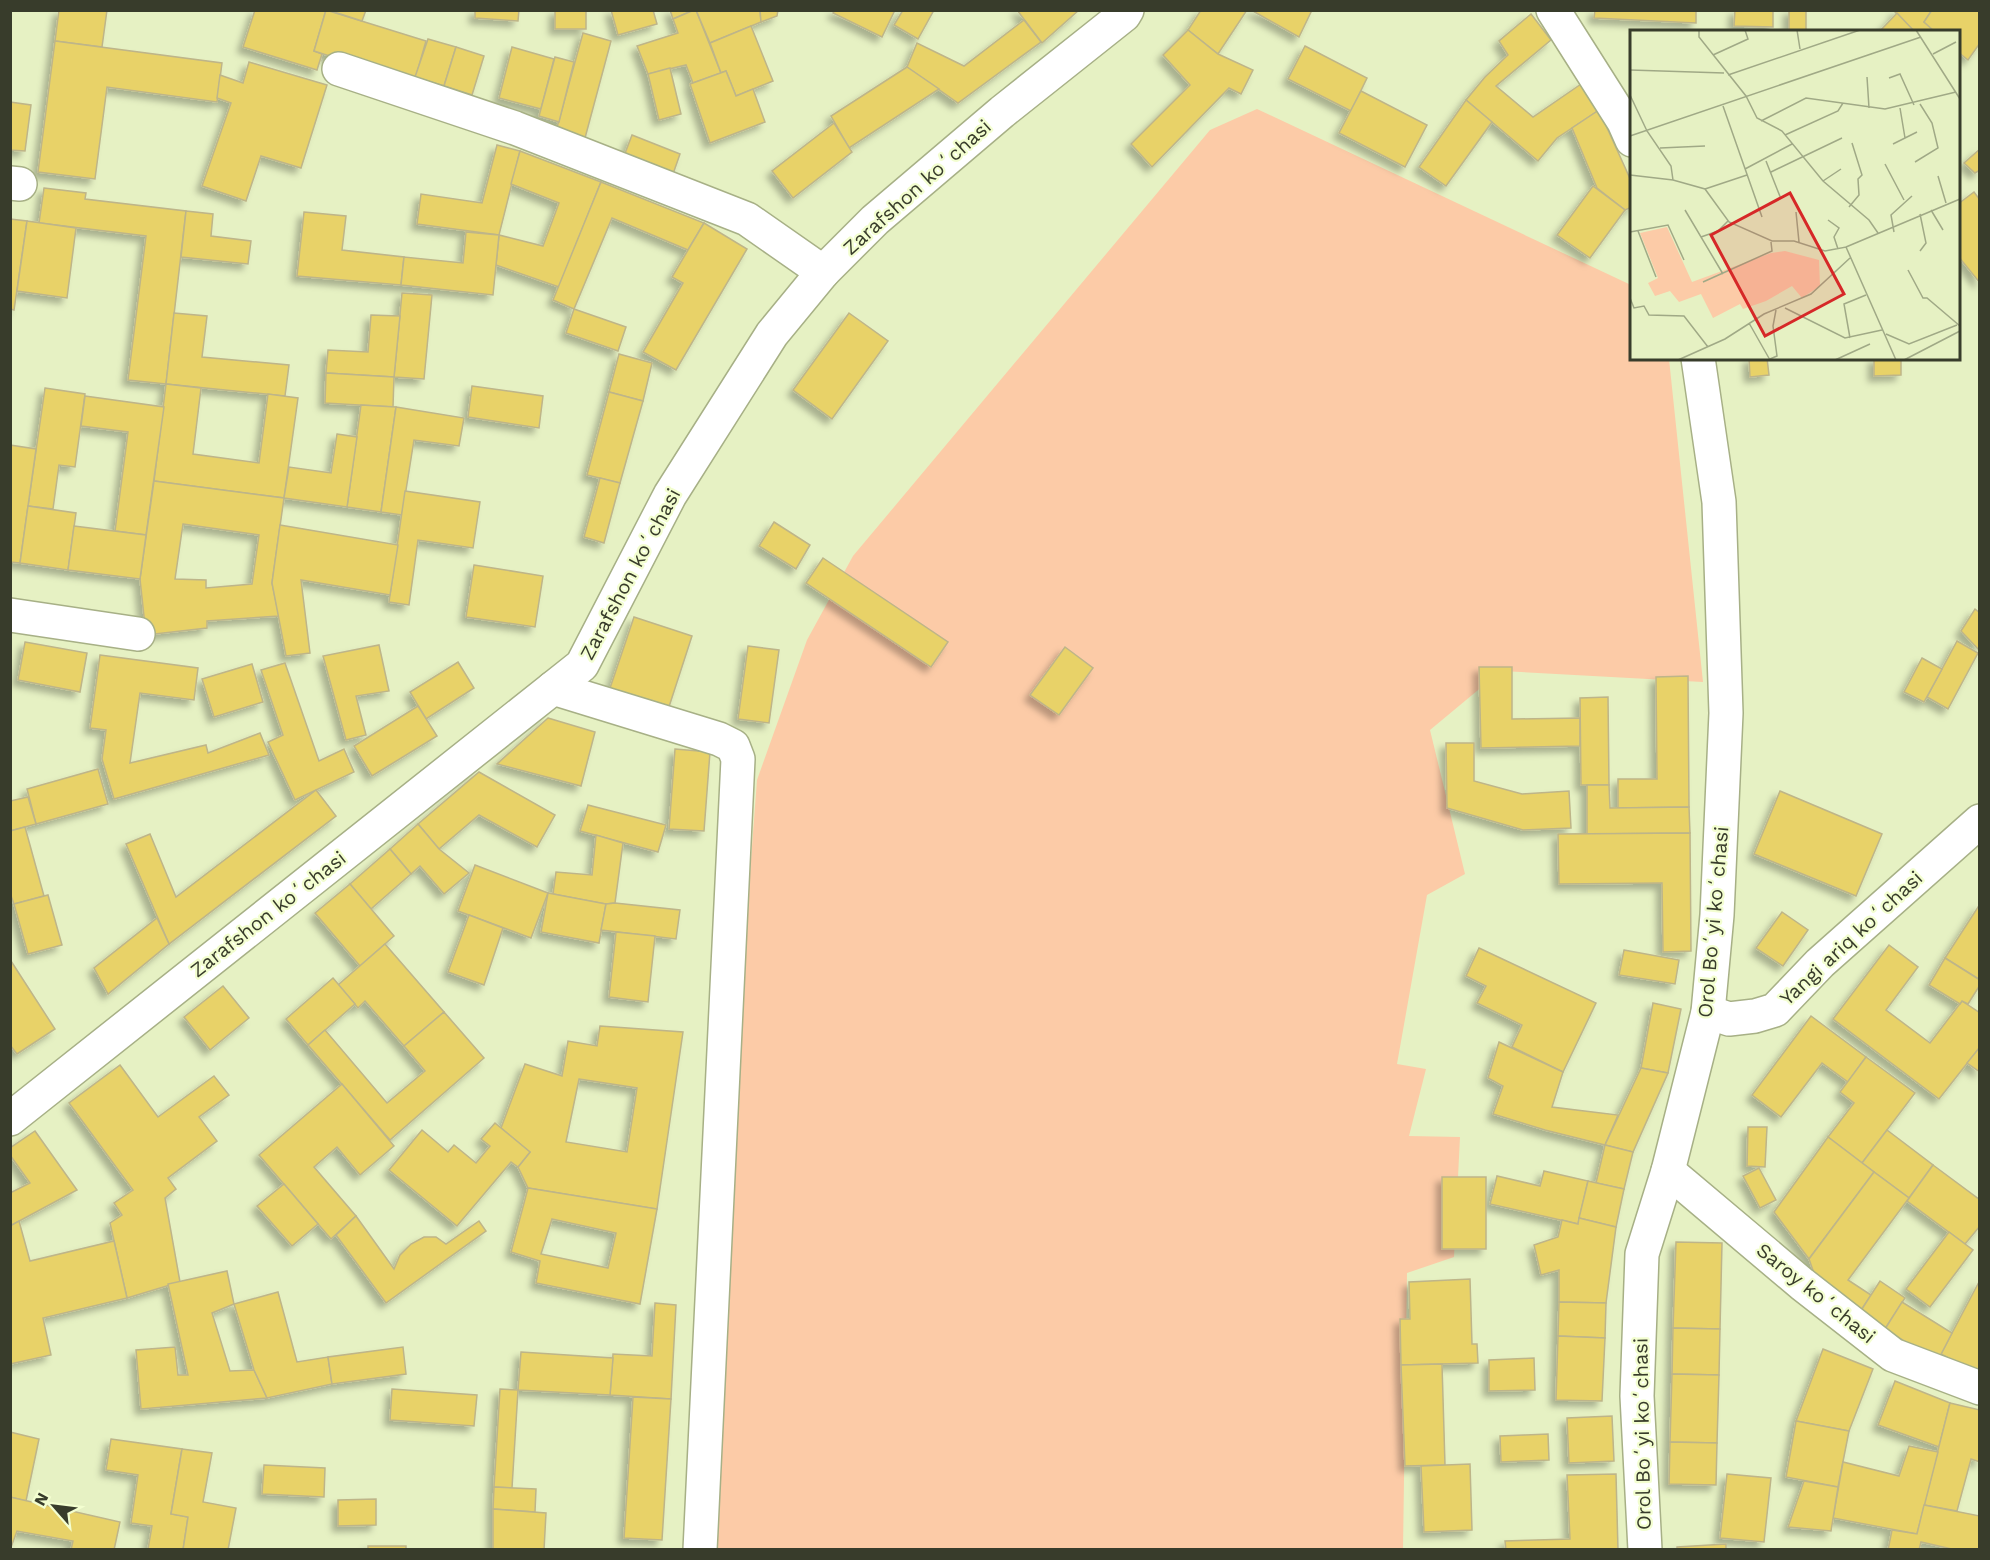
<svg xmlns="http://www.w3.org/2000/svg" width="1990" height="1560" viewBox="0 0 1990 1560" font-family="'Work Sans',sans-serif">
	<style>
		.green { fill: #fccba7 }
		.building { fill: #e8d267; stroke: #beb589; stroke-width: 1.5; fill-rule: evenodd; filter: url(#shadow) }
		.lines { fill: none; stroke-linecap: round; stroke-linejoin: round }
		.minor-casing { stroke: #a7b086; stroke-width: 36 }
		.tertiary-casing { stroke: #a7b086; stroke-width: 36 }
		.secondary-casing { stroke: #a7b086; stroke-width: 36 }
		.minor { stroke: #fff; stroke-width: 33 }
		.tertiary { stroke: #fff; stroke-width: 33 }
		.secondary { stroke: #fff; stroke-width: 33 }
		.labels { text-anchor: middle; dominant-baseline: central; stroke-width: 4.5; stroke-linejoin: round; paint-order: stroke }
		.street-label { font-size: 20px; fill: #383c2b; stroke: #f3fed0 }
		.inset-road { fill: none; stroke: #a0a986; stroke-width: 1.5 }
		.view { fill: #d62828; fill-opacity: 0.15; stroke: #d62828; stroke-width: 3 }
		.inset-edge { fill: none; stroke: #383c2b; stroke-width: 3 }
	</style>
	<defs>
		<filter id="shadow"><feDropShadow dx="-5.5" dy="5.5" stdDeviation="3" flood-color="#0004"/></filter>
	</defs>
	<rect width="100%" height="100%" fill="#e6f1c3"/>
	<path class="green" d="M1257 109 1631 285 1632 358 1669 359 1703 682 1501 671 1430 730 1465 874 1427 895 1397 1064 1426 1069 1409 1136 1460 1137 1454 1257 1407 1273 1403 1549 690 1550 719 1288 757 780 807 640 853 556 1210 130Z"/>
	<g class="building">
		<path d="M59 10H107L102 47 55 41Z"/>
		<path d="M255 10H326L314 51 322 54 317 70 243 47Z"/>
		<path d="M326 10 426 41 414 83 314 51Z"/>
		<path d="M328 10H366L362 21Z"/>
		<path d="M475 10H519L518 21 475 18Z"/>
		<rect x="555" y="10" width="31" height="19"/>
		<path d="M611 10H653L657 24 618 35Z"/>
		<path d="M670 10H694L673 19Z"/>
		<path d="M694 10H696L721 73 693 83 686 65 648 74 637 46 678 33 673 19Z"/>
		<path d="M696 10H760L761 22 710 43Z"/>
		<path d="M760 10H778L777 16 761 22Z"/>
		<path d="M835 10H895L882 37 833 13Z"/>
		<path d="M903 10H934L918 39 894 25Z"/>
		<path d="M1017 10H1079L1042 43Z"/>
		<path d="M1201 10H1247L1218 54 1188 30Z"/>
		<path d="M1251 10H1312L1299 37Z"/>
		<path d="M1595 10H1696V23L1594 18Z"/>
		<path d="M1735 10H1773V27L1734 26Z"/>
		<rect x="1789" y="10" width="17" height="22"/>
		<path d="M1932 10 1924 22 1934 30 1932 32H1915L1894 11Z"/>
		<path d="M1932 10H1980V43L1968 60 1958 52V32H1935L1924 22Z"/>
		<path d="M1897 13 1915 32H1879Z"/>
		<path d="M1531 14 1551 40 1496 86 1533 117 1584 82 1599 110 1557 138 1538 161 1466 100 1485 77 1508 55 1499 41Z"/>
		<path d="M1024 20 1041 42 958 103 907 67 917 43 964 66Z"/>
		<path d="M751 26 773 81 736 96 726 71 721 73 710 43Z"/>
		<path d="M1188 30 1218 54 1253 70 1241 94 1229 88 1152 167 1131 144 1190 85 1163 55Z"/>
		<path d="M583 33 611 41 585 138 556 131Z"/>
		<path d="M428 39 456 47 444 86 415 77Z"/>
		<path d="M55 41 222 63 217 102 107 87 95 179 38 172Z"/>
		<path d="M1305 46 1367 78 1351 111 1288 79Z"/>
		<path d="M456 47 484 56 472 95 444 86Z"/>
		<path d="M512 47 554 59 541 109 499 98Z"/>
		<path d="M555 57 574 62 559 122 539 116Z"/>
		<path d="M249 62 327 85 301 168 261 156 246 201 202 186 231 103 217 98 220 75 243 83Z"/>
		<path d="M907 67 939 89 849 148 831 116Z"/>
		<path d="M670 68 681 114 659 120 648 74Z"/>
		<path d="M726 71 736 96 753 89 765 122 710 143 690 84Z"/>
		<path d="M1361 91 1427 125 1405 167 1339 133Z"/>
		<path d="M1466 100 1492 122 1446 186 1419 167Z"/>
		<path d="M10 102 31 105 25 151 10 150Z"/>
		<path d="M1599 110 1632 183V207L1625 210 1597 188 1572 128Z"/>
		<path d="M834 123 852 152 793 198 772 171Z"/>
		<path d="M632 135 680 154 673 174 624 156Z"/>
		<path d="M497 145 520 151 499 235 417 224 421 194 482 203Z"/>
		<path d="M1980 149V170L1975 173 1964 163Z"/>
		<path d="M520 151 601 182 559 287 496 265 499 235 543 246 559 203 511 184Z"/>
		<path d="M601 182 704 223 688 250 612 218 574 309 553 300Z"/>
		<path d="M1593 186 1625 210 1590 258 1557 235Z"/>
		<path d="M44 188 86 193 85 199 186 211 166 384 128 380 146 236 39 223Z"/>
		<path d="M1974 192 1980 200V283L1958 256V204Z"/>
		<path d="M186 211 213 214 211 236 251 241 248 264 181 257Z"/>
		<path d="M304 212 346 216 342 250 404 257 401 285 297 276Z"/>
		<path d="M10 219 27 221 14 310 10 309Z"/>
		<path d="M27 221 76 228 67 298 17 291Z"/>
		<path d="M704 223 747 249 676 370 643 352 683 283 672 277Z"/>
		<path d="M466 232 499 235 493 295 401 285 404 257 463 263Z"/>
		<path d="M402 293 432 295 424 379 394 377Z"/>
		<path d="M574 309 626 327 618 351 566 333Z"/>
		<path d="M174 313 207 316 202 357 289 365 285 396 166 384Z"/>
		<path d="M849 313 888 341 832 419 793 390Z"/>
		<path d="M371 315 400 316 394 377 326 373 328 350 368 352Z"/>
		<path d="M619 354 652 363 643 401 609 392Z"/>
		<path d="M1749 358H1767L1769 375 1750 377Z"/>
		<path d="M1874 358H1901V375L1874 376Z"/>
		<path d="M326 373 394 377 393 407 325 403Z"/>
		<path d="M166 384 201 388 193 454 259 463 268 394 298 398 284 498 154 481Z"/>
		<path d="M472 386 543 396 539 428 468 417Z"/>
		<path d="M45 388 85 394 75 467 59 465 53 509 28 506Z"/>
		<path d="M609 392 643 401 620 483 587 475Z"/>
		<path d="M85 396 164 407 146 535 115 531 128 432 81 426Z"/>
		<path d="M361 405 396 407 381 512 347 507Z"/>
		<path d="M396 407 464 418 459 446 414 440 402 515 381 512Z"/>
		<path d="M337 434 357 437 347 507 284 498 289 467 331 473Z"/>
		<path d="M10 445 36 449 20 563 10 562Z"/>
		<path d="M600 478 620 483 604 543 584 537Z"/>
		<path d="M154 481 284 498 272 583 279 616 207 621V628L146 635 140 579ZM183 524 259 535 252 584 206 588V580L175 579Z"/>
		<path d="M405 491 480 502 473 548 418 540 409 605 389 602Z"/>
		<path d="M28 506 76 513 68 570 20 563Z"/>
		<path d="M774 522 810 545 796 569 759 546Z"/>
		<path d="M280 525 398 545 390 595 301 580 310 653 286 656 272 583Z"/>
		<path d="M74 526 146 535 140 579 68 570Z"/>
		<path d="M823 558 948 642 931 667 806 583Z"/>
		<path d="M474 565 543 576 535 627 466 617Z"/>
		<path d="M1975 609 1980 613V651L1961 631Z"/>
		<path d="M634 617 692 636 666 716 607 697Z"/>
		<path d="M1957 641 1978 653 1948 709 1927 697Z"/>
		<path d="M25 642 87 653 80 692 18 680Z"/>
		<path d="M379 645 389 691 356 696 366 735 346 740 323 656Z"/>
		<path d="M748 646 779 650 769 723 738 719Z"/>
		<path d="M1065 647 1093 668 1059 715 1030 695Z"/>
		<path d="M100 655 198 668 194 700 140 693 130 763 206 745 208 753 260 733 269 755 114 799 102 759 106 730 90 728Z"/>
		<path d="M1922 658 1942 669 1924 702 1904 692Z"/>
		<path d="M458 662 474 688 426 719 410 692Z"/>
		<path d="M285 663 319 761 344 749 354 772 295 800 268 742 283 735 261 670Z"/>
		<path d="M252 664 263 702 214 717 202 679Z"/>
		<path d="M1479 667H1512V719L1580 718V746L1481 748Z"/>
		<path d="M1688 676 1689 807 1618 808V779H1657L1656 677Z"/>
		<path d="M1608 697 1609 785H1581L1580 698Z"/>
		<path d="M418 706 437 736 372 776 354 746Z"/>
		<path d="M548 718 595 732 581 786 497 764Z"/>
		<path d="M1446 743H1474V781L1522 794 1569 791 1571 828 1523 830 1447 808Z"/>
		<path d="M675 749 710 752 704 831 669 829Z"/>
		<path d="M98 769 108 804 36 824 27 789Z"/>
		<path d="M479 772 555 815 537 847 479 815 439 849 418 824Z"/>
		<path d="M1587 785H1609L1610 808 1689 807 1690 833 1587 834Z"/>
		<path d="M316 790 336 816 169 944 126 844 150 834 176 897Z"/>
		<path d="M1780 791 1882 834 1856 896 1754 854Z"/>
		<path d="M28 797 36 824 10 831V801Z"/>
		<path d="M588 805 666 825 658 852 580 831Z"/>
		<path d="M418 824 439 849 469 873 444 894 420 866 411 874 390 849Z"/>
		<path d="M25 827 44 896 14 904 10 893V831Z"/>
		<path d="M1690 833 1691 951 1663 952 1662 883 1559 884 1558 834Z"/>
		<path d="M596 835 623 843 615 903 606 904 553 894 556 872 592 875Z"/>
		<path d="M390 849 411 874 371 909 350 884Z"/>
		<path d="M475 865 548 893 531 938 458 911Z"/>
		<path d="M350 884 394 936 360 966 315 913Z"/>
		<path d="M548 893 606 904 599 943 541 932Z"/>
		<path d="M48 895 62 945 28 954 14 904Z"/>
		<path d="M615 903 680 910 676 939 601 930 606 904Z"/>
		<path d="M1980 904V980L1945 958Z"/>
		<path d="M1782 912 1808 930 1783 966 1756 948Z"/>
		<path d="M469 915 503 928 484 985 448 972Z"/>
		<path d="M157 918 169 944 108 994 94 968Z"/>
		<path d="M616 932 655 936 648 1002 609 997Z"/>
		<path d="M385 944 444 1012 404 1046 365 1001 358 1008 338 985Z"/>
		<path d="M1889 945 1918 967 1886 1010 1930 1043 1962 1001 1980 1013V1047L1939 1099 1833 1019Z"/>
		<path d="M1479 948 1596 1003 1563 1072 1512 1047 1522 1025 1477 1003 1486 986 1466 976Z"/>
		<path d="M1624 950 1679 960 1675 984 1619 975Z"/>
		<path d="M1945 958 1980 980V985L1968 1004 1962 1001 1960 1004 1929 985Z"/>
		<path d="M11 961 55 1029 17 1054 10 1045Z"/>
		<path d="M333 978 355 1004 308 1045 286 1019Z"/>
		<path d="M223 986 249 1018 210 1050 184 1017Z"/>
		<path d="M1653 1003 1681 1009 1668 1073 1641 1068Z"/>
		<path d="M444 1012 484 1058 390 1140 308 1045 325 1030 387 1103 425 1071 404 1046Z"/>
		<path d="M1811 1016 1866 1057 1848 1082 1822 1063 1781 1117 1752 1095Z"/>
		<path d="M600 1026 683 1032 657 1209 528 1188 518 1167 530 1152 501 1128 525 1064 562 1076 568 1041 597 1046ZM579 1079 637 1088 627 1152 566 1142Z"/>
		<path d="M1499 1042 1563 1072 1552 1107 1618 1115 1605 1145 1545 1130 1493 1114 1503 1086 1488 1078Z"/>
		<path d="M1980 1047V1072L1967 1063Z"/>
		<path d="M1866 1057 1915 1093 1862 1163 1828 1137 1854 1103 1840 1092Z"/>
		<path d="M120 1065 158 1117 214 1076 229 1095 199 1117 217 1141 168 1178 176 1189 165 1198 180 1282 127 1298 110 1223 122 1215 114 1203 133 1190 69 1103Z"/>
		<path d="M1641 1068 1668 1073 1633 1152 1605 1145Z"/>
		<path d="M342 1084 394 1146 360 1175 337 1147 314 1167 356 1216 331 1239 259 1155Z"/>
		<path d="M495 1123 530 1152 518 1167 511 1162 457 1226 389 1170 422 1130 448 1152 454 1145 476 1163 490 1146 481 1139Z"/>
		<path d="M1748 1127H1767L1765 1167 1747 1166Z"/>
		<path d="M1887 1130 1933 1165 1909 1198 1862 1163Z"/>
		<path d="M35 1131 77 1190 10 1226V1193L30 1183 10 1155V1148Z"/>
		<path d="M1828 1137 1874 1172 1809 1259 1774 1212Z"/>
		<path d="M1605 1145 1633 1152 1624 1189 1596 1183Z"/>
		<path d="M1933 1165 1980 1200V1226L1965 1244 1907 1201Z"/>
		<path d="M1759 1168 1776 1200 1760 1208 1743 1176Z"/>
		<path d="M1544 1171 1588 1181 1578 1224 1490 1204 1497 1176 1540 1186Z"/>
		<path d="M1874 1172 1909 1198 1848 1280 1871 1295 1860 1312 1816 1279 1809 1259Z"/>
		<rect x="1442" y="1177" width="44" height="72"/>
		<path d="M1588 1181 1624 1189 1616 1227 1579 1218Z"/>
		<path d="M284 1184 318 1224 292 1246 257 1206Z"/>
		<path d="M528 1188 657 1209 640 1304 536 1283 540 1261 511 1252ZM552 1219 616 1233 608 1268 541 1254Z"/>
		<path d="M356 1216 394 1269 400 1255 411 1244 424 1237H436L446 1244 479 1221 486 1231 386 1303 336 1235Z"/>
		<path d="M1579 1218 1616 1227 1606 1303 1559 1302V1270L1541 1275 1534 1245 1558 1237 1562 1220 1578 1224Z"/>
		<path d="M19 1221 30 1261 114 1241 127 1298 43 1318 51 1355 10 1364V1226Z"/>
		<path d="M1949 1232 1973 1250 1930 1307 1906 1289Z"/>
		<path d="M1676 1242 1722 1243 1720 1329 1673 1328Z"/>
		<path d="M227 1271 234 1304 212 1313 230 1371 254 1370 267 1398 141 1409 136 1350 175 1347 178 1375H188L168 1284Z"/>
		<path d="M1470 1279 1472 1344H1477L1478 1363 1401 1365 1400 1319H1410L1409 1282Z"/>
		<path d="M1980 1280V1375L1941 1354Z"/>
		<path d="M1880 1281 1905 1298 1885 1329 1860 1312Z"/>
		<path d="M278 1292 297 1362 328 1357 332 1384 267 1398 254 1370 234 1304Z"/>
		<path d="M1559 1302 1606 1303 1605 1338 1558 1336Z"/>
		<path d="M1902 1302 1952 1333 1937 1362 1885 1329Z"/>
		<path d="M655 1303 676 1305 671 1399 610 1395 613 1354 652 1356Z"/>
		<path d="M1673 1328 1720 1329 1719 1375 1672 1374Z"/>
		<path d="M1558 1336 1605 1338 1602 1401 1556 1400Z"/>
		<path d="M403 1347 406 1374 332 1384 328 1357Z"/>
		<path d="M1823 1349 1873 1369 1849 1431 1796 1421Z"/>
		<path d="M521 1352 613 1358 610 1395 518 1390Z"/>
		<path d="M1534 1358 1535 1390 1489 1391V1360Z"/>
		<path d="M1442 1364 1445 1465 1405 1466 1401 1365Z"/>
		<path d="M1672 1374 1719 1375 1717 1443 1670 1442Z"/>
		<path d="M1895 1381 1950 1403 1939 1447 1878 1425Z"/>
		<path d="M392 1389 477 1395 474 1426 390 1420Z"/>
		<path d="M500 1389 518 1390 512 1488 494 1487Z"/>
		<path d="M633 1397 671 1399 662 1540 624 1538Z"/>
		<path d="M1950 1403 1980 1410V1462L1971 1459 1957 1511 1924 1505Z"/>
		<path d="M1612 1416 1614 1461 1569 1463 1567 1418Z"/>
		<path d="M1796 1421 1849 1431 1838 1487 1786 1477Z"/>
		<path d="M10 1432 39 1439 26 1501 10 1497Z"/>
		<path d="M1548 1434 1549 1460 1501 1462 1500 1436Z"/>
		<path d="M111 1439 182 1449 171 1514 188 1517 183 1550 148 1549 152 1526 131 1523 138 1475 106 1470Z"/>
		<path d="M1670 1442 1717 1443 1716 1485 1669 1484Z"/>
		<path d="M1909 1446 1938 1452 1917 1534 1833 1518 1843 1462 1899 1476Z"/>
		<path d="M182 1449 212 1453 203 1502 236 1508 228 1550H183L188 1517 171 1514Z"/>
		<path d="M1470 1464 1472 1530 1424 1532 1421 1466Z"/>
		<path d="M264 1465 325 1468 324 1497 262 1494Z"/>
		<path d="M1616 1474 1618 1550H1506L1505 1541 1570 1539 1567 1475Z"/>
		<path d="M1727 1474 1771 1478 1764 1542 1720 1538Z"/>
		<path d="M1804 1481 1838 1487 1831 1531 1788 1527Z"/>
		<path d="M494 1487 536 1489 535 1512 493 1509Z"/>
		<path d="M10 1497 120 1522 114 1550H71L73 1541 17 1531 10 1550Z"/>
		<path d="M376 1499V1525L338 1526V1500Z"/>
		<path d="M1924 1505 1980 1516V1550H1956L1921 1542 1919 1550H1888L1892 1530 1917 1534Z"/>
		<path d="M493 1509 546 1513 544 1550H493Z"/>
		<path d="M1726 1544V1550H1677V1547Z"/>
		<rect x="368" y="1546" width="38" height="4"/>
	</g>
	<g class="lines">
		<defs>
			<g id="minor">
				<path d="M339 69 515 128 747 219 823 272"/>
				<path d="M10 183 20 184"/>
				<path d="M10 615 138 634"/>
				<path d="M553 688 719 739 733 746 738 759 700 1550"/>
				<path d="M1708 1012 1729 1019 1755 1016 1775 1010 1820 963 1980 821"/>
				<path d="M1668 1171 1802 1284 1893 1355 1980 1388"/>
			</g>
			<g id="tertiary">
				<path d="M1553 10 1624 122 1632 140"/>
				<path d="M1645 1550 1637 1396 1642 1254 1668 1171 1708 1012 1717 915 1726 713 1719 502 1698 358"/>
			</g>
			<path id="secondary" d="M10 1119 582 665 670 495 772 334 823 272 875 220 1002 112 1124 15 1127 10"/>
		</defs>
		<use href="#minor" class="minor-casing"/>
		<use href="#tertiary" class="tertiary-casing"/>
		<use href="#secondary" class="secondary-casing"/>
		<use href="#minor" class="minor"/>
		<use href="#tertiary" class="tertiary"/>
		<use href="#secondary" class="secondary"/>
	</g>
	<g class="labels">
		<g class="street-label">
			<text transform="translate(917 187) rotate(-42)">Zarafshon koʻchasi</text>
			<text transform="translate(630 574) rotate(-62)">Zarafshon koʻchasi</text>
			<text transform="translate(268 914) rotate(-38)">Zarafshon koʻchasi</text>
			<text transform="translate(1713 922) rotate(-85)">Orol Boʻyi koʻchasi</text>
			<text transform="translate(1851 938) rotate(-43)">Yangi ariq koʻchasi</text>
			<text transform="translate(1816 1293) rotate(39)">Saroy koʻchasi</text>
			<text transform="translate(1642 1434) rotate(-91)">Orol Boʻyi koʻchasi</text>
		</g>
	</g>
	<g transform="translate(1630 30)">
		<rect width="330" height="330" fill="#e6f1c3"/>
		<path d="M37 197 62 252 141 223 155 221 189 230 190 256 172 268 162 256 136 271 113 279 110 274 83 288 71 264 49 272 40 261 25 266 18 253 28 248 10 203Z" fill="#fccba7"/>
		<path class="inset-road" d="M69 0V7L116 66 127 88 152 101 193 151 239 190 248 203M167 0 170 19M286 0 330 69M303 24 326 12M83 25 118 9 115 0M0 40 94 43M98 45 230 0M237 47 239 78M259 48 270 44 284 75M0 65 17 101 41 136 43 150M93 76 132 187M270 78 275 108M131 91 176 68 255 79 326 62M155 105 208 81 213 73M0 106 291 7M263 114 287 102M30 118 75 116M136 131 151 169M285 132 308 118 302 93 290 74M255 134 274 170M115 139 162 114M141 142 212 108M0 145 43 150 75 159 99 192 142 211H164L195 221 216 217 266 330M308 146 316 173M193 151 211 139M75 159 117 145M219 177 229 165 228 149 232 145 222 113M55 180 93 244M301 180 313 200M166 182 169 212M198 190 209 198 204 207 208 219M8 201 26 247M0 202 38 195 54 230M264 202 261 185 282 166M71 207 88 201 98 191M216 217 330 169M290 221 296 213 290 184M278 240 293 268H297L330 296M73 252 142 221 141 212M0 268 4 278 14 276 19 285 54 286 78 317M155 278 215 308 252 300M119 293 140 330M256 304 279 314 327 295M220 308 214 274 236 265M140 329 147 326 143 296 146 280M48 330 95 309 134 284 181 264 220 228M205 330 240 314M274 330 330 301"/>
		<path class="view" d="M160 163 214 264 135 306 81 205Z"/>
		<rect width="330" height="330" class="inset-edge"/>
	</g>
	<rect width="1990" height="1560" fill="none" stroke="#383c2b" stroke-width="24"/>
	<g transform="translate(54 1506) rotate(298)" stroke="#f3fed0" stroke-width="4.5" paint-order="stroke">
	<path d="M0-4.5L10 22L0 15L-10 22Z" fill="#383c2b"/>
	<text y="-9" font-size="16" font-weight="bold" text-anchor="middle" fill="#383c2b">N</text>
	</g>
</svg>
